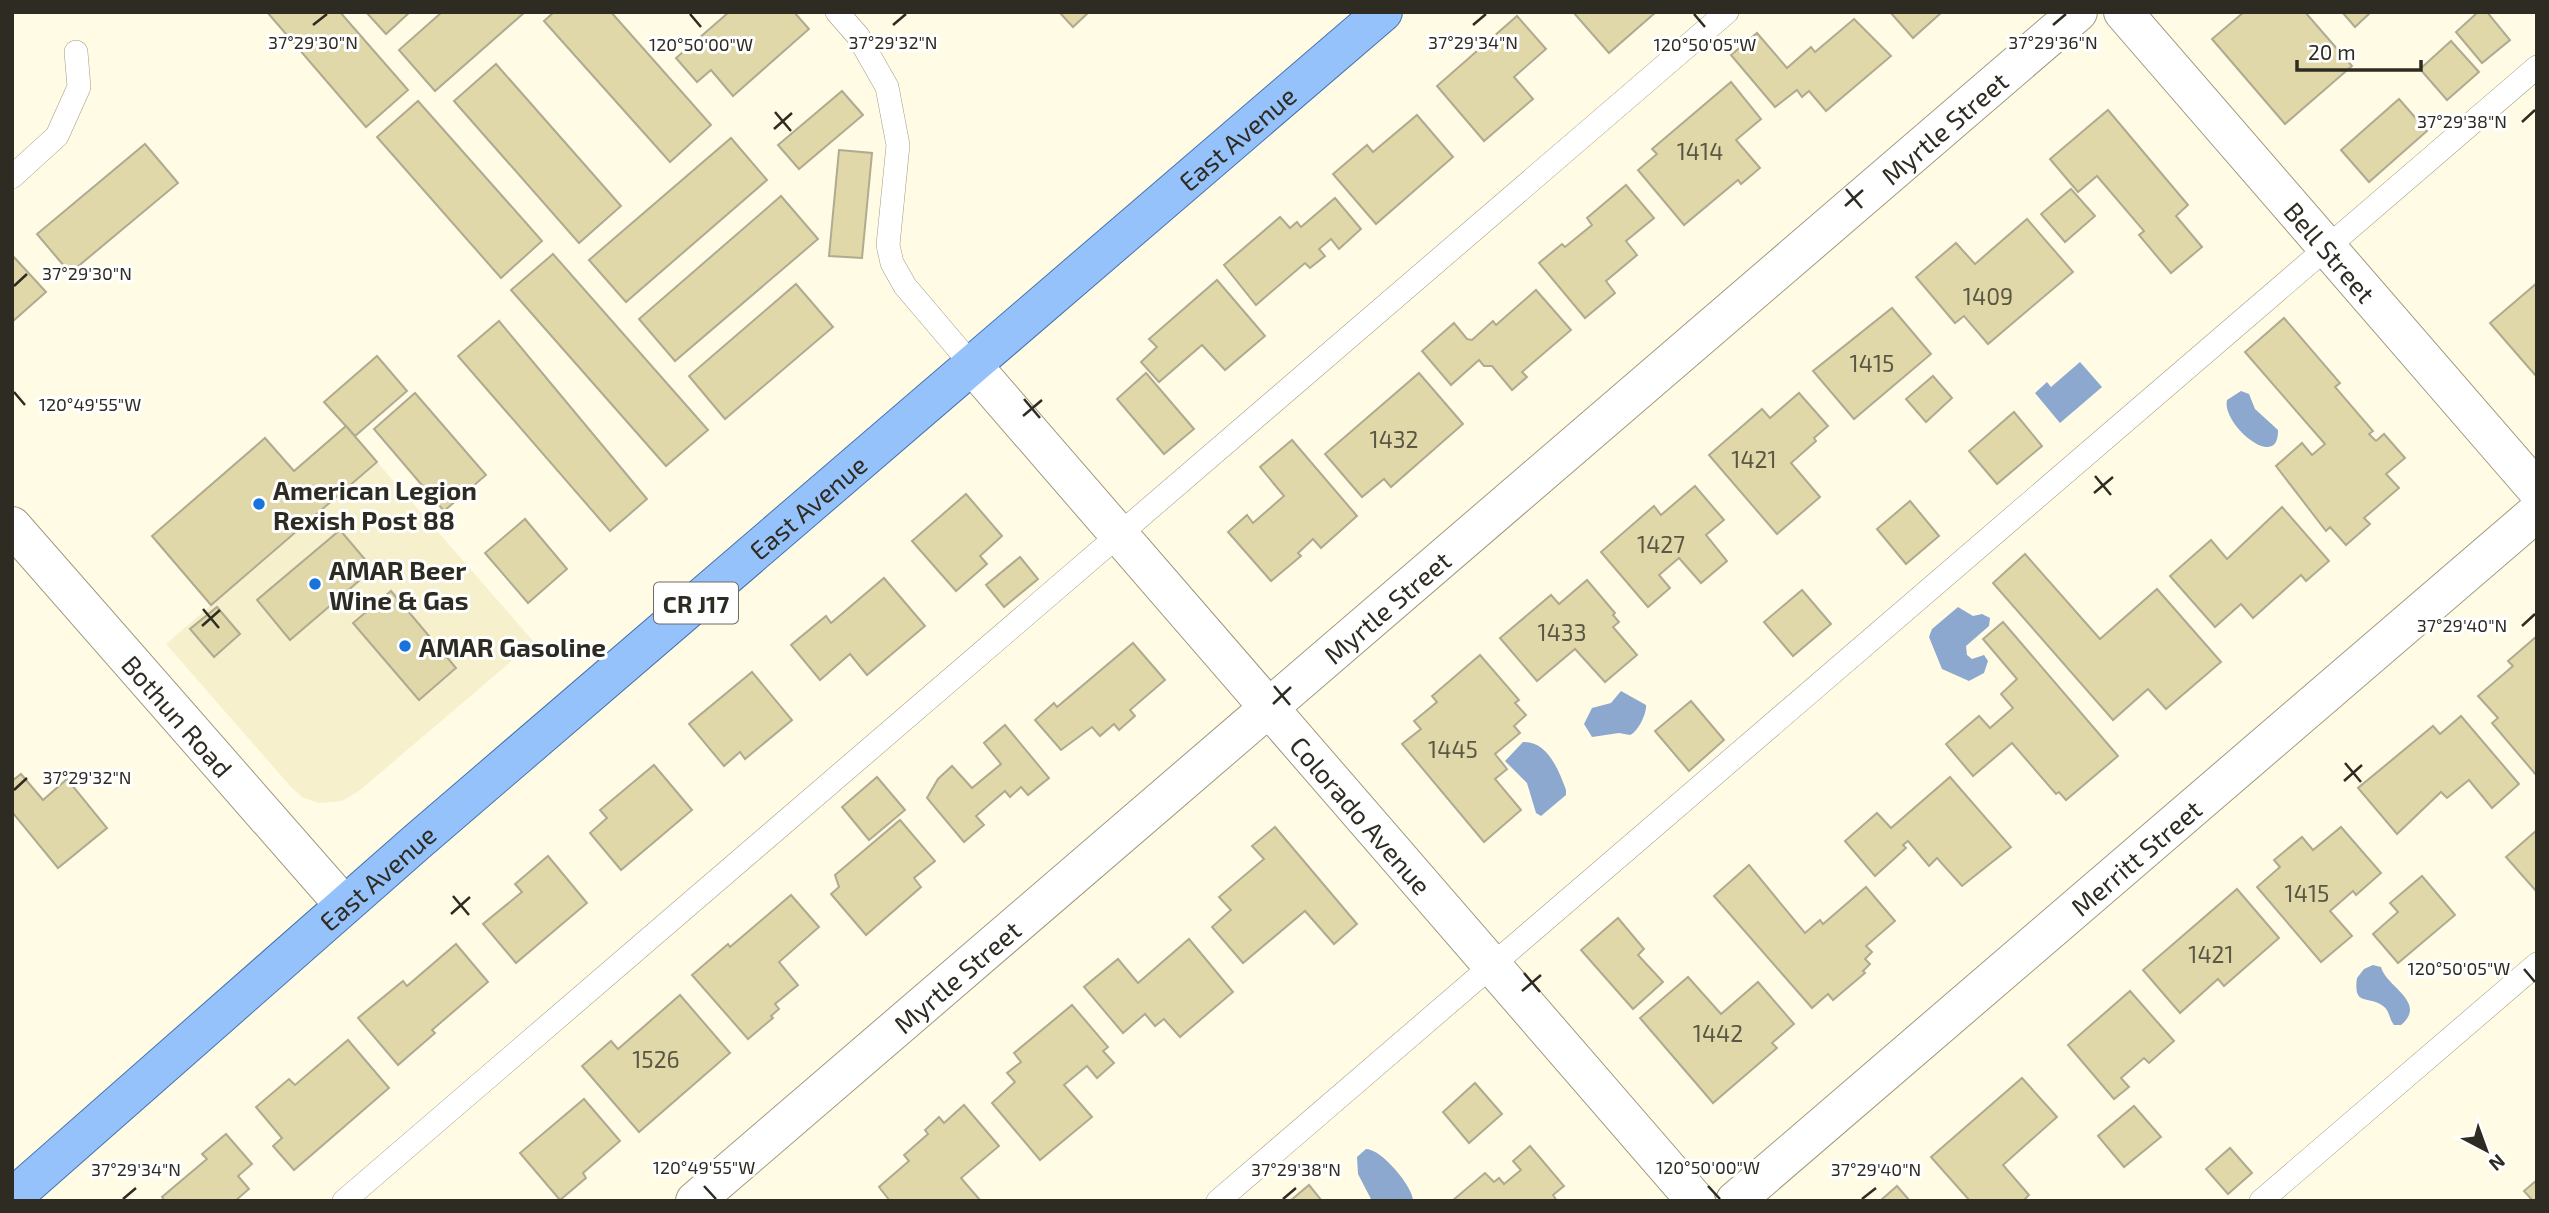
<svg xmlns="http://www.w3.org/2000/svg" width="2549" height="1213" viewBox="0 0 2549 1213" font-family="'Exo 2',sans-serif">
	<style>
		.built { fill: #f6f0cd }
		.water { fill: #8ca8ce }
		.building { fill: #e0d8a8; stroke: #afaa90; stroke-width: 2 }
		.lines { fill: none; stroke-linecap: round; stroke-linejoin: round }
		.service-casing { stroke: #9f9a81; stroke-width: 24 }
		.minor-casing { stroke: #9f9a81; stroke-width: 40 }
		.primary-casing { stroke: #4474ae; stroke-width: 40 }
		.service { stroke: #fff; stroke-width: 23 }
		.minor { stroke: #fff; stroke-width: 38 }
		.primary { stroke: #96c2fc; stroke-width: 38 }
		.ticks { fill: none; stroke: #2e2c22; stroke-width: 2.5 }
		.poi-dot { fill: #1873dd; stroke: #fff; stroke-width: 2.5 }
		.labels { text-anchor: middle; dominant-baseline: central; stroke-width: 6; stroke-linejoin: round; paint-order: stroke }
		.number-label { font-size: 23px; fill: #5a5744 }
		.shield { fill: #fff; stroke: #6d6b64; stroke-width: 2 }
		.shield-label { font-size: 24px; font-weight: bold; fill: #2e2c22 }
		.street-label { font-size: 26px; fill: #2e2c22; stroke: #fff }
		.poi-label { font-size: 26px; font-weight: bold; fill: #2e2c22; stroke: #fff; text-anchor: start }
		.ticks-label { font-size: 18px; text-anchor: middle; fill: #2e2c22; stroke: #fff; stroke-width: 6; stroke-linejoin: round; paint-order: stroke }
	</style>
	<rect width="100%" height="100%" fill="#fffbe5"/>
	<path class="built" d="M377 462 534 642 359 791 342 801 318 803 302 797 291 787 166 644Z"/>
	<g class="water">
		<path d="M2080 362 2102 387 2060 423 2035 393 2047 382 2051 387Z"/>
		<path d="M2241 391 2249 394 2255 409 2278 430C2279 473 2221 424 2227 400Z"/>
		<path d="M1958 607 1973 616 1982 614 1990 618 1989 626 1966 646 1967 655 1972 659 1984 655 1988 661 1984 673 1969 681 1942 669 1929 637 1932 629Z"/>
		<path d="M1621 691 1646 705C1647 713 1638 732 1630 735L1619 733 1592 737 1584 724 1592 708 1611 703Z"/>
		<path d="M1523 742C1548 741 1559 771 1566 790V795L1541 816 1536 813 1527 783 1505 761Z"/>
		<path d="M2373 965 2381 967C2386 987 2428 1002 2401 1025H2394C2389 1019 2390 1011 2383 1006 2368 995 2353 1007 2357 978L2364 969Z"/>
		<path d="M1366 1149C1380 1148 1413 1186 1413 1201H1372L1358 1174 1357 1157Z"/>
	</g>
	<g class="building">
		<path d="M267 12H340L408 90 366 127Z"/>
		<path d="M366 12H410L386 34Z"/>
		<path d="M442 12H525L435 91 399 50Z"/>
		<path d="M554 12H611L711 125 670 162 544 21Z"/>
		<path d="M729 12H794L809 29 733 96 711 70 697 82 676 58Z"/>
		<path d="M1059 12H1089L1073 27Z"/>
		<path d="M1573 12H1656L1609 53Z"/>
		<path d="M1890 12H1942L1913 38Z"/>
		<path d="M2244 12H2305L2352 66 2285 124 2212 39Z"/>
		<path d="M2342 12H2371L2355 27Z"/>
		<path d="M2478 12H2487L2510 40 2482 63 2456 32Z"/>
		<path d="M1517 16 1546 49 1514 77 1533 99 1484 141 1437 86Z"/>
		<path d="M1854 19 1891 56 1826 111 1809 91 1802 97 1797 90 1775 107 1731 55 1757 33 1787 68 1811 47 1815 52Z"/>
		<path d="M2451 41 2479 72 2447 100 2420 69Z"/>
		<path d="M496 64 621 206 579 243 454 101Z"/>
		<path d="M1731 82 1761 119 1736 140 1760 168 1741 184 1738 180 1684 225 1638 170 1657 154 1652 149Z"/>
		<path d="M842 91 863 115 799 169 778 145Z"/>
		<path d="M2399 99 2427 131 2369 182 2341 150Z"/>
		<path d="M418 101 542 241 501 278 377 137Z"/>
		<path d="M2108 110 2188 205 2176 216 2202 247 2171 273 2139 235 2144 231 2097 176 2078 192 2050 159Z"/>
		<path d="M1417 115 1453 157 1376 224 1333 174 1367 145 1373 152Z"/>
		<path d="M731 138 767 180 626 302 589 260Z"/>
		<path d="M145 144 178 183 70 273 37 234Z"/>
		<path d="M839 150 872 153 862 258 829 256Z"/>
		<path d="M1626 185 1654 218 1626 241 1637 255 1606 281 1615 293 1585 318 1539 263 1562 244 1565 247 1592 225 1587 218Z"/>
		<path d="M2071 189 2095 216 2065 242 2041 214Z"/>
		<path d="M781 196 818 239 675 361 639 319Z"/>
		<path d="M1335 198 1361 229 1339 249 1331 239 1319 249 1325 256 1310 268 1305 263 1256 305 1224 265 1280 217 1290 228 1297 222 1301 227Z"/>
		<path d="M2027 219 2073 272 1988 344 1964 316 1955 323 1916 277 1956 243 1975 264Z"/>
		<path d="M553 254 708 430 666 466 511 290Z"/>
		<path d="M12 255 46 292 12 322Z"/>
		<path d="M1217 280 1265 336 1225 370 1202 345 1159 382 1141 362 1157 347 1149 339Z"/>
		<path d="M2537 283V375L2536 376 2490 323Z"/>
		<path d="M796 284 833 327 725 419 689 376Z"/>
		<path d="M1536 290 1571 330 1522 372 1527 377 1512 390 1492 366H1484L1479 360 1451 385 1422 351 1454 323 1467 339 1472 340 1493 321 1496 325Z"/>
		<path d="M1892 308 1931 354 1854 419 1813 371Z"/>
		<path d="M2284 318 2340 383 2335 387 2373 431 2369 434 2376 441 2384 434 2405 458 2386 474 2399 488 2364 518 2370 524 2346 545 2330 527 2326 531 2276 466 2302 443 2312 455 2325 444 2245 352Z"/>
		<path d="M499 321 647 499 610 531 458 356Z"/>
		<path d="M377 356 407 391 355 436 324 402Z"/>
		<path d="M1146 373 1194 429 1164 454 1117 399Z"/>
		<path d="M1419 373 1463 424 1391 487 1384 479 1362 497 1325 454Z"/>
		<path d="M1933 376 1952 398 1926 422 1906 399Z"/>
		<path d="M415 393 486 475 444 511 374 429Z"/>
		<path d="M1799 393 1828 426 1814 438 1816 441 1791 463 1820 497 1777 534 1709 455 1762 409 1770 418Z"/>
		<path d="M2014 412 2042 446 1997 484 1969 451Z"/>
		<path d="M346 426 377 462 211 605 152 536 265 438 294 471Z"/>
		<path d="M1292 440 1357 516 1321 548 1313 539 1298 553 1301 556 1271 581 1228 532 1247 515 1253 523 1284 496 1260 467Z"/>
		<path d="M1695 486 1724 520 1706 535 1727 561 1701 583 1679 558 1659 575 1670 588 1648 607 1601 552 1654 506 1661 515Z"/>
		<path d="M966 494 1002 536 980 556 987 564 956 591 912 541Z"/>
		<path d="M1910 501 1939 536 1906 564 1877 529Z"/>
		<path d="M2282 507 2329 561 2306 581 2301 575 2253 618 2241 604 2215 627 2170 576 2211 540 2227 559Z"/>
		<path d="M525 519 567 569 528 603 485 553Z"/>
		<path d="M340 530 373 569 290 640 257 600Z"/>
		<path d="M2025 554 2100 639 2157 589 2221 662 2166 709 2148 689 2113 720 1993 583Z"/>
		<path d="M1020 557 1038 579 1004 607 986 585Z"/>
		<path d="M884 578 925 626 867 675 850 654 820 680 791 645 826 616 831 623Z"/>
		<path d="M1587 580 1615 613 1613 615 1619 622 1613 627 1637 655 1605 682 1575 649 1537 681 1500 638 1551 595 1559 604Z"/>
		<path d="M1802 590 1831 624 1793 656 1764 622Z"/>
		<path d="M391 591 456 668 419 700 353 623Z"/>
		<path d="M217 607 240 634 214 657 190 629Z"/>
		<path d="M2003 622 2118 756 2066 800 2059 792 2056 794 2012 743 1973 776 1946 744 1979 716 1990 728 2013 708 2001 694 2017 679 1983 639Z"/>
		<path d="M2537 636V776L2492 723 2498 718 2478 696 2513 666 2508 661Z"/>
		<path d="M1133 643 1165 680 1130 710 1135 716 1119 730 1114 724 1100 736 1092 727 1061 750 1035 720 1054 703 1057 707Z"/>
		<path d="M1480 655 1519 700 1515 703 1526 715 1514 726 1520 733 1495 754 1507 769 1495 779 1521 810 1484 842 1402 744 1421 729 1414 721 1437 702 1432 696Z"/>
		<path d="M752 672 792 720 745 759 740 752 724 766 689 724Z"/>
		<path d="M1691 701 1724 740 1689 771 1655 731Z"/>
		<path d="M2461 716 2519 784 2492 808 2469 780 2447 798 2441 792 2397 834 2358 788 2433 726 2440 734Z"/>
		<path d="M1005 725 1049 778 1028 795 1021 787 1010 797 1005 791 976 816 984 825 964 842 927 798 938 779 952 766 972 788 1001 764 984 743Z"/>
		<path d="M654 765 692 810 621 870 590 833 607 818 600 810Z"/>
		<path d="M21 774 43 800 67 779 107 828 58 868 12 812V781Z"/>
		<path d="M877 777 905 810 869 840 842 807Z"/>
		<path d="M1950 777 2011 847 1962 886 1937 858 1929 866 1908 841 1903 845 1906 848 1875 876 1845 841 1877 813 1891 828Z"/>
		<path d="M900 820 935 861 914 878 921 887 866 935 831 894 839 887 835 875Z"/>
		<path d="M1275 827 1357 924 1334 944 1305 911 1243 963 1212 927 1231 910 1219 897 1264 859 1252 846Z"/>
		<path d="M2341 827 2381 873 2356 895 2353 891 2330 911 2352 936 2321 962 2257 887 2280 867 2274 860 2302 837 2313 850Z"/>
		<path d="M2537 830V892L2506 857Z"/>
		<path d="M548 856 587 903 516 963 483 924 522 892 515 884Z"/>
		<path d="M1749 865 1805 933 1820 920 1823 924 1866 887 1895 921 1866 946 1872 952 1865 959 1870 964 1863 971 1865 973 1833 1000 1828 994 1812 1008 1714 896Z"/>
		<path d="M2422 876 2455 915 2398 963 2373 934 2398 912 2390 903Z"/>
		<path d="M2237 889 2279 938 2224 986 2218 979 2180 1013 2143 970Z"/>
		<path d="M791 895 819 927 779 962 798 985 775 1004 779 1009 771 1016 773 1018 748 1039 692 975 728 944 730 947Z"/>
		<path d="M1618 918 1644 949 1638 955 1663 982 1633 1009 1581 950Z"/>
		<path d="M1189 939 1233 992 1180 1037 1164 1019 1155 1026 1145 1014 1123 1033 1084 987 1118 959 1138 983Z"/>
		<path d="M456 944 488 982 432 1030 435 1033 398 1065 358 1018 403 981 407 986Z"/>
		<path d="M1688 977 1721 1014 1758 982 1794 1024 1772 1043 1777 1048 1713 1103 1640 1018Z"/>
		<path d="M2130 991 2174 1041 2149 1063 2144 1058 2121 1078 2129 1087 2114 1099 2068 1045Z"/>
		<path d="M680 995 730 1053 639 1132 582 1066 611 1041 618 1049Z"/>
		<path d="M1072 1005 1108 1047 1103 1051 1114 1063 1097 1078 1087 1066 1064 1085 1092 1117 1040 1160 992 1103 1015 1082 1007 1073 1021 1062 1014 1053Z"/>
		<path d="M348 1040 389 1088 294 1170 273 1146 282 1138 256 1107 289 1079 295 1085Z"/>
		<path d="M2022 1078 2057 1117 2003 1165 2029 1195 2023 1201H1970L1931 1157Z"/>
		<path d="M1475 1083 1502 1114 1469 1143 1443 1112Z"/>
		<path d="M584 1099 620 1141 583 1173 586 1178 560 1200 520 1153Z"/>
		<path d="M964 1105 999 1146 961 1178 980 1200 890 1201 879 1187 909 1161 904 1155 928 1134 925 1130 939 1117 944 1123Z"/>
		<path d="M2134 1106 2161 1137 2124 1167 2098 1136Z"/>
		<path d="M226 1134 252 1164 238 1176 249 1189 235 1201H165L162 1197 207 1159 202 1154Z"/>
		<path d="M1530 1146 1564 1186 1553 1195 1557 1201H1452L1485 1173 1494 1182 1499 1178 1504 1184 1521 1170 1513 1161Z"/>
		<path d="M2230 1148 2252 1173 2228 1194 2206 1169Z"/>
		<path d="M2537 1180V1201H2533L2524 1191Z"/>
		<path d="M1309 1185 1322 1201H1290Z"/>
		<path d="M1897 1186 1910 1201H1880Z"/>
	</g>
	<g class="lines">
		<defs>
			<g id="service">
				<path d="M837 12 858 36 887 87 898 145 888 245 892 263 905 286 972 365"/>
				<path d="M12 177 57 136 79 87 76 52"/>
				<path d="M344 1201 1727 12"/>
				<path d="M1218 1201 2537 67"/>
				<path d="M2261 1201 2537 964"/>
			</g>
			<g id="minor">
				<path id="s1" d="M2123 12 2537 490"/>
				<path id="s2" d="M972 365 1696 1201"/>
				<path id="s3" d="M12 526 344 905"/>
				<path id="s4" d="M695 1201 2078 12"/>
				<path id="s5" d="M1735 1201 2537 512"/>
			</g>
			<g id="primary">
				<path id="s6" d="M12 1198 418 841 1383 12"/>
			</g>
		</defs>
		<use href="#service" class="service-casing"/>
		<use href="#minor" class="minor-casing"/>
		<use href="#primary" class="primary-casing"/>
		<use href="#service" class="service"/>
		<use href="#minor" class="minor"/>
		<use href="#primary" class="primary"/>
	</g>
	<path class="ticks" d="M690 14 701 27M1694 14 1705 27M313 25 327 14M893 25 906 14M1473 25 1486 14M2053 25 2066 14M775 112 791 131M2522 122 2535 110M774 129 792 113M1846 189 1862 208M1845 206 1863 190M14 286 27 274M14 392 25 405M1024 399 1040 418M1023 416 1042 400M2095 476 2111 495M2094 493 2113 477M203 609 219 628M202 626 220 610M2522 626 2535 614M1274 686 1290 705M1273 704 1291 687M2345 763 2361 782M2344 781 2362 765M14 790 27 778M453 896 469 915M451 914 470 897M2524 969 2535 982M1524 973 1540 992M1522 991 1541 975M704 1186 716 1199M1708 1186 1720 1199M123 1199 136 1188M1283 1199 1296 1188M1862 1199 1876 1188"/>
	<g class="poi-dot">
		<circle cx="259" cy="504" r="7"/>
		<circle cx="315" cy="584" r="7"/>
		<circle cx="405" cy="646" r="7"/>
	</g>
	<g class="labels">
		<g class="number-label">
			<text x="1700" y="151">1414</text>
			<text x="1988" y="296">1409</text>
			<text x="1872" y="363">1415</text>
			<text x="1394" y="439">1432</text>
			<text x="1754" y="459">1421</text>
			<text x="1661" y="544">1427</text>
			<text x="1562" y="632">1433</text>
			<text x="1453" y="749">1445</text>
			<text x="2307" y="893">1415</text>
			<text x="2211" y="954">1421</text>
			<text x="1718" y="1033">1442</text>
			<text x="656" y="1059">1526</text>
		</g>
		<rect class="shield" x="654" y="582.5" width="84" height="41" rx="5"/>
		<g class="shield-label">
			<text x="696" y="603">CR J17</text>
		</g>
		<g class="street-label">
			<text stroke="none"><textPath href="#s4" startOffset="1647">Myrtle Street</textPath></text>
			<text stroke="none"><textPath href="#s6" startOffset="1620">East Avenue</textPath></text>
			<text stroke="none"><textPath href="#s1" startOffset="317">Bell Street</textPath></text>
			<text stroke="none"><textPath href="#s6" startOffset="1054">East Avenue</textPath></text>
			<text stroke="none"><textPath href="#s4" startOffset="912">Myrtle Street</textPath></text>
			<text stroke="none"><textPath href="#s3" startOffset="252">Bothun Road</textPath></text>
			<text stroke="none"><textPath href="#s2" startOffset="595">Colorado Avenue</textPath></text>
			<text stroke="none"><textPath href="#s5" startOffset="528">Merritt Street</textPath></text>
			<text stroke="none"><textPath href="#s6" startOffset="486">East Avenue</textPath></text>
			<text stroke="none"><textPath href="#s4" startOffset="345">Myrtle Street</textPath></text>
		</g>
		<g class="poi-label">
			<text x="273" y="489">American Legion<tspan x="273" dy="30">Rexish Post 88</tspan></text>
			<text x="329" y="569">AMAR Beer<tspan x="329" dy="30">Wine &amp; Gas</tspan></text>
			<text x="419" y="646">AMAR Gasoline</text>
		</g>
	</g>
	<g class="ticks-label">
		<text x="313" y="49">37°29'30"N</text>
		<text x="893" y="49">37°29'32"N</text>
		<text x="1473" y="49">37°29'34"N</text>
		<text x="2053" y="49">37°29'36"N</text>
		<text x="701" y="51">120°50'00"W</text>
		<text x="1705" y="51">120°50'05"W</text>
		<text x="2462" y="128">37°29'38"N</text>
		<text x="87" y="280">37°29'30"N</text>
		<text x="90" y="411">120°49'55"W</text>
		<text x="2462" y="632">37°29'40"N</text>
		<text x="87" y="784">37°29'32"N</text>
		<text x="2459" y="975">120°50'05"W</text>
		<text x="704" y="1174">120°49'55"W</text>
		<text x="1708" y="1174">120°50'00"W</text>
		<text x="136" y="1176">37°29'34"N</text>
		<text x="1296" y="1176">37°29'38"N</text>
		<text x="1876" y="1176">37°29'40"N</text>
	</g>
	<rect width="2549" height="1213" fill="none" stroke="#2e2c22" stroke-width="28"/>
	<g transform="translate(2486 1150) rotate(139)" stroke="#ffffff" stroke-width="5" paint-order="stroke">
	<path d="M0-5L12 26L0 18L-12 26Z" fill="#2e2c22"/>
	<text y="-10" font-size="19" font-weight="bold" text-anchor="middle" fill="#2e2c22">N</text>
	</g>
	<path d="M2297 60v10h124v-10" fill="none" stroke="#2e2c22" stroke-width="3.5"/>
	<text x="2308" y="60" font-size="21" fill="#2e2c22" stroke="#ffffff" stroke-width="5" paint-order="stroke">20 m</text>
</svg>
